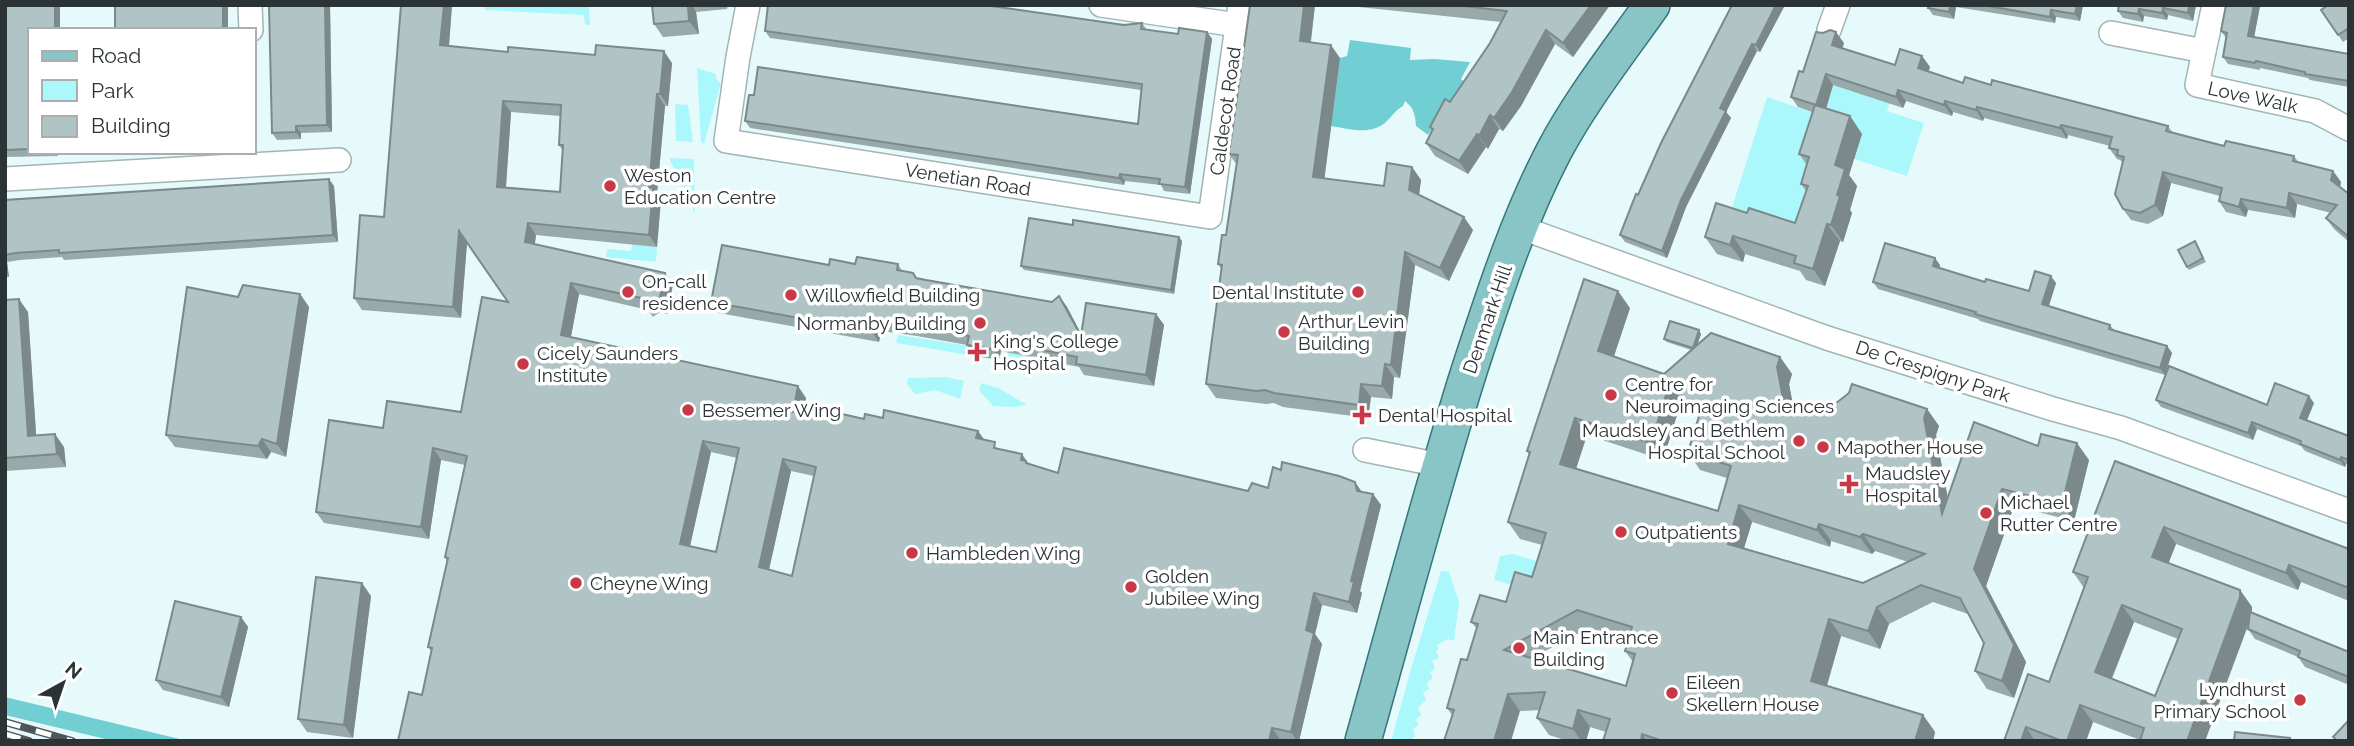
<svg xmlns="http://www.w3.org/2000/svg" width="2354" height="746" viewBox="0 0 2354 746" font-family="Raleway,sans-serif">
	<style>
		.green { fill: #abf8fc }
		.forest { fill: #71ced2 }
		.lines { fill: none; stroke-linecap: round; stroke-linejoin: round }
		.street-casing { stroke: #a2b4b5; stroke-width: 26 }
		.primary-casing { stroke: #36777b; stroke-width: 38 }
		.street { stroke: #fff; stroke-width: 23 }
		.primary { stroke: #89c4c7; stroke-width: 35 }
		.rail-casing { stroke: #4e5758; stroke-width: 8 }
		.rail { stroke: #fff; stroke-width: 5; stroke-dasharray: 16; stroke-linecap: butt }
		.wall { fill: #98a9a9; fill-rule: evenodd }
		.shaded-wall { fill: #7c898a }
		.building { fill: #b1c4c5; stroke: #7c898a; stroke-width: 2; fill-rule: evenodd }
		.poi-dot { fill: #c83846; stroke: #fff; stroke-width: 2.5 }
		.labels { text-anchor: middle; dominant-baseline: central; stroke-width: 7; stroke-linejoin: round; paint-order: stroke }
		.street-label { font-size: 19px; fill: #2c3334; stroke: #fff }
		.poi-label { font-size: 19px; fill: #2c3334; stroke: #fff; text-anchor: start }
	</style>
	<rect width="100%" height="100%" fill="#e7fafb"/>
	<g class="green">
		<path d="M484 5H584L589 7 590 25H585L584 15 485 10Z"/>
		<path d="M697 68 716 74V79L721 83 704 144 701 142Z"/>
		<path d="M1831 84 1890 102 1887 111 1924 123 1907 176 1854 159 1811 232 1728 220 1767 97 1823 116Z"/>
		<path d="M675 104 688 105 693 142 676 141Z"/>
		<path d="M669 158 694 159 695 213Z"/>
		<path d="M632 244 657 247 656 262 606 257 607 249 631 251Z"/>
		<path d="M898 335 976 347 975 356 896 343Z"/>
		<path d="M1008 352 1068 365 1067 372 1006 361Z"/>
		<path d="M946 377 964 381 960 399 935 390 915 394 907 384 908 378Z"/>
		<path d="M981 383 998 388 1027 405 1013 407 993 406 979 390Z"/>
		<path d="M1513 554 1549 565 1544 594 1494 580 1500 556Z"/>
		<path d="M1441 571 1449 572 1459 602 1454 641 1448 639 1437 645 1439 649 1436 651 1439 658 1432 661 1435 668 1430 672 1433 678 1427 683 1429 689 1423 693 1426 700 1418 708 1421 715 1415 720 1419 725 1413 729 1415 736 1410 741H1391L1411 669Z"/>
	</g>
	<g class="forest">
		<path d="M1350 40 1411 48 1410 60 1435 59 1470 62 1461 79 1476 91 1434 126 1428 135 1416 126C1415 115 1414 108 1405 101L1403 106C1395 111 1393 115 1387 121 1372 136 1349 129 1331 126L1340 58 1347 56Z"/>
		<path d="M5 697 188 741H114L5 715Z"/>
	</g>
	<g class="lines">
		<defs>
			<g id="street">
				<path d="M250 5 251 30"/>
				<path d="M748 5 738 57 726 141 1210 217 1240 5"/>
				<path d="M1101 5 1237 25"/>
				<path d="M1829 30 1838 5"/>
				<path d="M2111 33 2204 51 2197 85 2315 111 2349 129"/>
				<path d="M2204 51 2214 5"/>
				<path d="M5 179 339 160"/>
				<path d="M1519 227 1827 338 2053 409 2121 428 2349 511"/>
				<path d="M1365 450 1440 465"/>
			</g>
			<path id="primary" d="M1363 741C1398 617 1431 491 1470 368 1494 295 1518 220 1554 151 1581 100 1618 53 1652 5"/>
		</defs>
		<use href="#street" class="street-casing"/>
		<use href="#primary" class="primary-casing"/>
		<use href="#street" class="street"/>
		<use href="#primary" class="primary"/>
		<defs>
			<g id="rail">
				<path d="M5 722 72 741"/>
				<path d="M5 734 29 741"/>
			</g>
		</defs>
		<use href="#rail" class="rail-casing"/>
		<use href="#rail" class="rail"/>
	</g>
	<g class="wall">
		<path d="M5 5H60V30H30V152H58V156L5 157Z"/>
		<path d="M269 5H330L332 132 301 133V139L277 140 272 133Z"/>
		<path d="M401 5H452L449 46 508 52 672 63 668 106H665L657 193 661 199 657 247 536 235 535 244 673 284 667 314 660 312 653 317 648 310 579 294 571 337 806 398 803 414 830 420 883 418 978 431 984 440 999 449 1029 464 1058 473 1248 491 1268 488 1281 470 1355 482 1362 492 1373 494 1381 505 1360 591 1362 593 1357 613 1322 605 1315 634 1322 644 1299 741H1287L1280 739V741H398L422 695 431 651 428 647 447 561 445 557 465 465 441 460 429 539 324 523 316 512 383 428 461 412 508 302 467 243 461 318 362 310 354 298 384 217ZM511 112 560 116 559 145 563 151 560 192 506 188ZM711 452 737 458 716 552 690 546ZM791 471 814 476 792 576 769 570Z"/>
		<path d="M652 5H728L727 9 696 12 699 34 663 37 654 24Z"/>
		<path d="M767 5H984L1124 25 1142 23 1147 30 1178 34 1207 32 1212 39 1190 194 1164 191 1161 185 1125 181 1124 185 750 128 745 121 1138 124 1141 90 770 38 765 31 768 7Z"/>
		<path d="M1315 5 1311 42 1340 58 1324 178 1384 186 1412 167 1421 180 1419 195 1473 230 1449 281 1415 265 1400 378 1394 377 1392 399 1371 397 1368 418 1283 407 1274 403 1266 404 1216 398 1206 384 1222 270 1218 264 1226 235 1237 165 1229 154Z"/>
		<path d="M1357 5H1610L1573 57 1555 44 1521 106 1503 131 1499 129 1488 149 1486 147 1468 174 1435 156 1426 143 1432 131 1430 127 1450 102 1490 43 1501 22 1359 7Z"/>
		<path d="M1732 5H1785L1760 52 1757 51 1726 112 1731 118 1686 207 1667 258 1625 242 1620 235 1638 195Z"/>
		<path d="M1929 5H2083L2080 21 2056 17 2055 23 1956 7 1954 19 1933 15 1928 8Z"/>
		<path d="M2119 5H2196L2193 21 2168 15 2167 20 2144 16 2143 22 2123 18 2118 11Z"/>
		<path d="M2226 5H2263V6H2260L2254 37 2349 54V87L2310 80 2308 78 2260 68V70L2228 64 2223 57 2226 38 2221 31Z"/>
		<path d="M2349 5V38L2343 42 2321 10Z"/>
		<path d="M1844 43 1842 49 1895 65 1922 56 1930 67 1928 71 1963 83 1991 85 2168 126 2173 133 2224 146 2294 156 2299 163 2333 171 2341 182 2340 187 2349 194V242L2334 229 2326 218 2331 213 2297 204 2295 218 2248 210 2246 217 2226 212 2219 201 2220 196 2171 183 2163 216 2148 224 2131 220 2123 209V163L2120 160 2117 159 2109 148 2110 146 2068 135 2067 139 1984 118 1983 121 1953 112 1952 116 1906 101 1903 108 1833 85 1826 108 1850 116 1862 134 1849 175 1857 186 1850 210 1852 213 1843 242 1840 241 1825 286 1806 280 1800 271 1745 254 1743 262 1717 254 1705 237 1747 213 1795 223 1806 191 1801 184 1807 165 1799 154 1812 112 1798 107 1791 97 1803 72Z"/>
		<path d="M334 186 338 242 64 260 62 257 20 260 7 262 9 277H5V200Z"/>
		<path d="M1182 241 1174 294 1024 270 1021 266Z"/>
		<path d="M2197 245 2206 262 2189 270 2187 267Z"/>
		<path d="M855 264H898L902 271 916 278 1052 302 1059 296 1067 307 1081 334 1156 314 1164 325 1154 386 1084 375 1079 367 1001 351 999 360 975 356 967 345 917 336 881 331 879 342 719 313 711 302 829 265Z"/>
		<path d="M1940 265 1939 268 1985 282 2029 291 2056 283 2049 306 2110 325 2114 330 2167 346 2172 353 2165 374 2267 405 2314 403 2307 420 2349 436V465L2346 464 2345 467 2305 451 2301 446 2257 429 2253 440 2161 407 2156 400 2165 375 1980 321 1978 319 1878 289 1873 282Z"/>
		<path d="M300 294 309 307 286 457 271 452 267 459 175 447 166 435 238 297Z"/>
		<path d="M5 300 28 312 36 435 64 447 66 467 5 471Z"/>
		<path d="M1630 308 1614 356 1664 374 1691 350 1667 342 1664 339 1701 334 1697 345 1780 357 1792 374 1789 384 1793 406 1821 415 1927 409 1939 426 1936 435 1948 498 2038 446 2089 460 2074 521 2014 506 1986 586 2026 662 2014 698 1987 689 1975 671 1984 643 1968 614 1933 602 1889 624 1880 649 1841 636 1827 686 1923 715 1935 732 1933 741H1603L1606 732 1590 727 1586 741H1568L1549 735 1537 718 1540 710 1452 715 1447 708 1467 660 1477 629 1471 622 1506 602 1532 577 1542 545 1520 539 1508 522 1529 454 1527 451ZM1682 399 1699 418 1688 452 1700 470 1727 478 1718 511 1576 469 1587 435 1663 460ZM1752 522 1830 547 1831 541 1872 554 1875 551 1908 562 1863 583 1744 548ZM1589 628 1629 639 1625 651 1633 662 1626 686 1532 658Z"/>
		<path d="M2115 461 2349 549V601L2301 582 2298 590 2176 544 2168 563 2240 590 2252 607V612L2349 652V685L2305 667 2298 657 2255 639 2248 629 2249 623 2205 741H2140V740L2093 722 2086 741H2004L2049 682 2084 588 2073 572ZM2134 622 2178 639 2155 696 2112 679Z"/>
		<path d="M371 596 353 738 307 732 298 719Z"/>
		<path d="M241 617 248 627 229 707 163 690 156 680Z"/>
	</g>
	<g class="shaded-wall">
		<rect x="55" y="5" width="5" height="25"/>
		<rect x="223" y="5" width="5" height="25"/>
		<path d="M325 5H330L332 132 327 125Z"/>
		<path d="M444 5H452L448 57 440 45Z"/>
		<path d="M688 5H692L696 12 699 34 689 21Z"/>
		<path d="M1304 5H1315L1309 54 1300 41Z"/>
		<path d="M1591 5H1610L1573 57 1563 43Z"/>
		<path d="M1776 5H1785L1760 52 1756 45Z"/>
		<path d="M1950 5H1955L1956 7 1954 19 1949 12Z"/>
		<path d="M2077 5H2083L2080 21 2075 14Z"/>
		<path d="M2189 5H2196L2193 21 2188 13Z"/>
		<path d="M2254 5 2260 6 2253 43 2248 36Z"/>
		<path d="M2163 8 2168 15 2167 20 2162 13Z"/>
		<path d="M2139 9 2144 16 2143 22 2138 14Z"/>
		<path d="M2051 10 2056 17 2055 23 2050 17Z"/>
		<path d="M1546 30 1555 44 1521 106 1503 131 1494 118Z"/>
		<path d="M1207 32 1212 39 1190 194 1185 187Z"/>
		<path d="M1836 32 1844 43 1840 56 1832 45Z"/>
		<path d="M1752 44 1757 51 1726 112 1731 118 1686 207 1667 258 1662 251 1681 200 1720 108Z"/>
		<path d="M1331 45 1340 58 1323 190 1313 177Z"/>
		<path d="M664 51 672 63 668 106 660 94Z"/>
		<path d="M1922 56 1930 67 1926 79 1918 68Z"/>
		<path d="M1826 74 1833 85 1824 116 1816 105Z"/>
		<path d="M1898 90 1906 101 1903 108 1896 97Z"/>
		<path d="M657 94 665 106 657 193 661 199 657 247 649 235V187Z"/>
		<path d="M503 101 511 112 505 199 497 187Z"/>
		<path d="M1945 101 1953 112 1952 116 1944 105Z"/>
		<path d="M1977 107 1984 118 1983 121 1976 110Z"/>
		<path d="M1490 115 1499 129 1488 149 1479 136Z"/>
		<path d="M1850 116 1862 134 1849 175 1857 186 1850 210 1852 213 1843 242 1831 225 1837 195 1835 165Z"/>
		<path d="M2061 125 2068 135 2067 139 2060 128Z"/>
		<path d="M296 126 301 133V139L296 132Z"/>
		<path d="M1477 134 1486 147 1468 174 1459 161Z"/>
		<path d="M1412 167 1421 180 1418 203 1409 190Z"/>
		<path d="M2333 171 2341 182 2339 191 2331 180Z"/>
		<path d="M2163 172 2171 183 2163 216 2155 205Z"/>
		<path d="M1120 174 1125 181 1124 185 1119 178Z"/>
		<path d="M329 179 334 186 338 242 333 235Z"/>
		<path d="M2289 193 2297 204 2295 218 2287 208Z"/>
		<path d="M2241 199 2248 210 2246 217 2239 207Z"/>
		<path d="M1464 217 1473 230 1449 281 1440 268Z"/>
		<path d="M528 223 536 235 533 254 525 242Z"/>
		<path d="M1827 224 1840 241 1825 286 1813 269Z"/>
		<path d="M459 231 467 243 461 318 453 307Z"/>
		<path d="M1733 236 1745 254 1743 262 1730 245Z"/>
		<path d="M1179 237 1182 241 1174 294 1171 290Z"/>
		<path d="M1405 252 1415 265 1400 378 1391 365Z"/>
		<path d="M1935 258 1940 265 1937 273 1933 266Z"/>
		<path d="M5 260 7 262 9 277 5 271Z"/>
		<path d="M665 273 673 284 667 314 659 302Z"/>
		<path d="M2051 276 2056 283 2047 311 2042 304Z"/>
		<path d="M571 283 579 294 569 346 561 335Z"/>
		<path d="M1618 291 1630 308 1610 368 1598 351Z"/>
		<path d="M300 294 309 307 286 457 277 444Z"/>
		<path d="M1059 296 1067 307 1088 347 1081 336Z"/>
		<path d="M19 299 28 312 37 449 28 436Z"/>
		<path d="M1156 314 1164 325 1154 386 1146 375Z"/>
		<path d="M873 320 881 331 879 342 871 331Z"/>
		<path d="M1699 330 1701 334 1695 352 1693 348Z"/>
		<path d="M994 340 1001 351 999 360 992 349Z"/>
		<path d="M2167 346 2172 353 2165 375 2160 368Z"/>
		<path d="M1780 357 1792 374 1789 384 1796 420 1784 403 1777 367Z"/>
		<path d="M1385 364 1394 377 1392 399 1382 386Z"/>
		<path d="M1670 382 1682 399 1663 460 1651 443Z"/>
		<path d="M1361 384 1371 397 1368 418 1359 405Z"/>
		<path d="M798 386 806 398 801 423 793 412Z"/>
		<path d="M2309 396 2314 403 2305 425 2300 418Z"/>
		<path d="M1927 409 1939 426 1936 435 1954 532 1942 514 1924 418Z"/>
		<path d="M1575 418 1587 435 1572 481 1560 464Z"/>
		<path d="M2252 422 2257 429 2253 440 2248 433Z"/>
		<path d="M978 431 986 442 976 438Z"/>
		<path d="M55 434 64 447 66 467 57 454Z"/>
		<path d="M262 439 271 452 267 459 258 446Z"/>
		<path d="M703 441 711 452 688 555 680 544Z"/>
		<path d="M2077 443 2089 460 2074 521 2062 504Z"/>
		<path d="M433 448 441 460 429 539 421 527Z"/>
		<path d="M1022 454 1034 472 1021 460Z"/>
		<path d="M2341 457 2346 464 2345 467 2340 460Z"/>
		<path d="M783 459 791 471 767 578 759 567Z"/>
		<path d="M1355 482 1363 494 1357 491Z"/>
		<path d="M2002 489 2014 506 1986 586 2026 662 2014 698 2002 681 1974 569Z"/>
		<path d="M1373 494 1381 505 1360 591 1362 593 1357 613 1349 602 1351 581Z"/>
		<path d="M1739 505 1752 522 1740 561 1728 544Z"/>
		<path d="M1819 524 1831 541 1830 547 1817 530Z"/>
		<path d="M2164 527 2176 544 2164 575 2152 557Z"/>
		<path d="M1863 534 1875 551 1872 554 1860 537Z"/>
		<path d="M2289 565 2301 582 2298 590 2286 573Z"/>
		<path d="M362 583 371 596 353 738 344 725Z"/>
		<path d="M2240 590 2252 607V614L2205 741H2187Z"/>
		<path d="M1314 593 1322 605 1315 634 1322 644 1299 741H1297L1291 732 1306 630Z"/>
		<path d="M2122 605 2134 622 2107 689 2095 672Z"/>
		<path d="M1877 607 1889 624 1880 649 1868 631Z"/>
		<path d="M241 617 248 627 229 707 221 697Z"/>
		<path d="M1829 619 1841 636 1823 698 1811 681Z"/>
		<path d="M1508 694 1520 711 1511 741H1494Z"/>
		<path d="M2080 705 2093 722 2086 741H2067Z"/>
		<path d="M1578 710 1590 727 1586 741H1581L1573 729Z"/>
		<path d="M1923 715 1935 732 1933 741H1915Z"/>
		<path d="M2026 727 2035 741H2021Z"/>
		<path d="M1272 728 1280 739V741H1269Z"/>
		<path d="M1642 734 1647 741H1641Z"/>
	</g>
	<g class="building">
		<path d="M5 5H55V30H30V149L5 150Z"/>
		<rect x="115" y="5" width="108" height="25"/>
		<path d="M269 5H325L327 125 296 126V132L272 133Z"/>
		<path d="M401 5H444L440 45 508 52V47L595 55 596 45 664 51 660 94H657L649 187 653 188 649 235 528 223 525 242 665 273 659 302 652 301 645 305 641 298 571 283 561 335 798 386 793 412 830 420 833 412 864 419 865 414 883 418 884 410 978 431 976 438 995 442 994 448 1022 454 1021 460 1026 461V463L1058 473 1064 448 1248 491 1252 483 1268 488 1273 467 1281 470 1282 462 1339 476 1355 482 1357 491 1373 494 1351 581 1354 582 1349 602 1314 593 1306 630 1314 633 1291 732 1272 728 1269 741H398L409 692 422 695 432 648 428 647 448 558 445 557 467 456 433 448 421 527 316 512 329 420 383 428 387 401 461 412 482 297 508 302 459 231 453 307 354 298 360 215 384 217ZM503 101 561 105 559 145H563L560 192 497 187ZM703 441 739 448 716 552 680 544ZM783 459 816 467 792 576 759 567Z"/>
		<path d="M652 5H688L689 21 654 24Z"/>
		<path d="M768 5H984L1124 25 1142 23 1141 29 1178 34 1179 28 1207 32 1185 187 1159 184 1160 179 1120 174 1119 178 745 121 749 95H754L758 67 1138 124 1142 84 765 31Z"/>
		<path d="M1250 5H1304L1300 41 1331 45 1313 177 1384 186 1387 163 1412 167 1409 190 1464 217 1440 268 1405 252 1391 365 1385 364 1382 386 1361 384 1359 405 1274 393 1265 390 1256 391 1206 384 1222 265 1218 264 1222 235H1226L1238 155 1229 154Z"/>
		<path d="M1455 5H1591L1563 43 1546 30 1512 92 1494 118 1490 115 1479 136 1477 134 1459 161 1426 143 1433 129 1430 127 1445 99 1450 102 1490 43 1507 11Z"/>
		<path d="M1732 5H1776L1756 45 1752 44 1720 108 1726 111 1681 200 1662 251 1620 235 1636 194 1638 195 1661 143Z"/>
		<path d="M1929 5H1950L1949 12 1928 8Z"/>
		<path d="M1983 5H2077L2075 14 2051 10 2050 17Z"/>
		<path d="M2119 5H2189L2188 13 2163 8 2162 13 2139 9 2138 14 2118 11Z"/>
		<path d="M2226 5H2254L2248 36 2349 54V81L2305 74V72L2256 61 2255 63 2223 57 2227 33 2221 31Z"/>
		<path d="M2328 5H2349V28L2338 35 2321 10Z"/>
		<path d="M1830 30 1836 32 1832 45 1895 65 1900 49 1922 56 1918 68 1963 83 1965 77 1991 85 1992 80 2168 126 2166 131 2224 146 2226 141 2294 156 2293 161 2333 171 2331 180 2349 194V237L2326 218 2337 205 2289 193 2287 208 2241 199 2239 207 2219 201 2222 188 2163 172 2155 205 2140 213 2123 209 2115 194 2124 157 2117 155 2118 150 2109 148 2112 137 2061 125 2060 128 1977 107 1976 110 1945 101 1944 105 1898 90 1896 97 1826 74 1816 105 1791 97 1799 71 1803 72 1816 32 1823 33Z"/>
		<path d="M1815 105 1850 116 1835 165 1845 169 1837 195 1840 196 1831 225 1827 224 1813 269 1794 263 1796 256 1733 236 1730 245 1705 237 1716 203 1747 213 1749 208 1795 223 1808 186 1801 184 1809 157 1799 154Z"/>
		<path d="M329 179 333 235 59 253V250L15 253 5 255V200Z"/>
		<path d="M1029 218 1073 225V220L1179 237 1171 290 1021 266Z"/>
		<path d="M2195 241 2203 258 2187 267 2178 250Z"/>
		<path d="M1885 243 1935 258 1933 266 1985 282 1986 279 2029 291 2035 271 2051 276 2042 304 2110 325 2109 329 2167 346 2160 368 1975 314 1976 312 1873 282Z"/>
		<path d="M722 245 829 265 830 259 855 264 857 257 898 264 897 270 913 273 916 278 926 280 1052 302 1059 296 1081 336 1086 303 1156 314 1146 375 1076 364 1077 357 994 340 992 349 967 345 969 336 910 325 873 320 871 331 711 302Z"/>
		<path d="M1584 279 1618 291 1598 351 1664 374 1711 333 1780 357 1777 367 1784 403 1821 415 1849 393 1852 384 1927 409 1924 418 1942 514 1974 422 2038 446 2041 434 2077 443 2062 504 2002 489 1974 569 2014 645 2002 681 1975 671 1984 643 1960 598 1921 585 1877 607 1868 631 1829 619 1811 681 1923 715 1915 741H1663L1642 734 1641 741H1603L1610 719 1578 710 1573 729 1537 718 1545 692 1508 694 1494 741H1444L1454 710 1447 708 1461 659 1467 660 1478 624 1471 622 1480 595 1506 602 1515 572 1532 577 1546 533 1508 522 1530 452 1527 451ZM1670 382 1699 416 1688 452 1731 466 1718 511 1560 464 1575 418 1651 443ZM1739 505 1817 530 1819 524 1860 537 1863 534 1925 554 1863 583 1728 544ZM1577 610 1632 627 1625 651 1635 654 1626 686 1504 650Z"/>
		<path d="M243 285 300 294 277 444 262 439 258 446 166 435 187 287 238 297Z"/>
		<path d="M19 299 28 436 55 434 57 454 5 458V300Z"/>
		<path d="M1670 321 1699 330 1693 348 1664 339Z"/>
		<path d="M2169 366 2267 405 2275 383 2309 396 2300 418 2349 436V460L2341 457 2340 460 2300 444 2301 441 2252 422 2248 433 2156 400Z"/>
		<path d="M2115 461 2349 549V588L2289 565 2286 573 2164 527 2152 557 2240 590V597L2187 741H2140L2144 728 2080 705 2067 741H2062L2026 727 2021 741H2004L2028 674 2049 682 2088 577 2073 572ZM2122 605 2182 629 2155 696 2095 672Z"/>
		<path d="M316 577 362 583 344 725 298 719Z"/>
		<path d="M175 601 241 617 221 697 156 680Z"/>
		<path d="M2250 612 2349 652V677L2298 657 2300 651 2248 629Z"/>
		<path d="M2349 720V741H2338L2333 737Z"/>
		<path d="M2235 732 2290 738V741H2234Z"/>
	</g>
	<g class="poi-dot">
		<circle cx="610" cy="186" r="7"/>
		<circle cx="628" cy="292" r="7"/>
		<circle cx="1358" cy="292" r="7"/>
		<circle cx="791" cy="295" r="7"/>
		<circle cx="980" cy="323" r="7"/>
		<circle cx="1284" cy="332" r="7"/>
		<path d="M973.5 341.5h7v7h7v7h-7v7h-7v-7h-7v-7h7z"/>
		<circle cx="523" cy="364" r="7"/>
		<circle cx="1611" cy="395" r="7"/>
		<circle cx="688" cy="410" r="7"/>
		<path d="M1358.5 404.5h7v7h7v7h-7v7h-7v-7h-7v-7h7z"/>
		<circle cx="1799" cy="441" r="7"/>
		<circle cx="1823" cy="447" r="7"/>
		<path d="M1845.5 473.5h7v7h7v7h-7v7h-7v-7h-7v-7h7z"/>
		<circle cx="1986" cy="513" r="7"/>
		<circle cx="1621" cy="532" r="7"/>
		<circle cx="912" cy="553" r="7"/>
		<circle cx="576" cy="583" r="7"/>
		<circle cx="1131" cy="587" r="7"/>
		<circle cx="1519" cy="648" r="7"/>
		<circle cx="1672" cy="693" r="7"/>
		<circle cx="2300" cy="700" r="7"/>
	</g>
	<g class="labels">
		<g class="street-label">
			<text transform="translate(2253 97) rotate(12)">Love Walk</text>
			<text transform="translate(1225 111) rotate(-82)">Caldecot Road</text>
			<text transform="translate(968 179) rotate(9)">Venetian Road</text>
			<text transform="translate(1487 319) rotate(-71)">Denmark Hill</text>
			<text transform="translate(1933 371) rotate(18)">De Crespigny Park</text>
		</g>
		<g class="poi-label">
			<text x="624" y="175">Weston<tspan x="624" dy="22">Education Centre</tspan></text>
			<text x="642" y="281">On-call<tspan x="642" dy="22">residence</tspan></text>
			<text x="1344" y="292" text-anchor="end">Dental Institute</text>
			<text x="805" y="295">Willowfield Building</text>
			<text x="1298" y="321">Arthur Levin<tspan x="1298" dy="22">Building</tspan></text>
			<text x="966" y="323" text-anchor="end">Normanby Building</text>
			<text x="993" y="341">King's College<tspan x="993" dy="22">Hospital</tspan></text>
			<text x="537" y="353">Cicely Saunders<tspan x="537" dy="22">Institute</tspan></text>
			<text x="1625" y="384">Centre for<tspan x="1625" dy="22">Neuroimaging Sciences</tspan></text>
			<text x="702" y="410">Bessemer Wing</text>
			<text x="1378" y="415">Dental Hospital</text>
			<text x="1785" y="430" text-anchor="end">Maudsley and Bethlem<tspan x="1785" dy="22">Hospital School</tspan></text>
			<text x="1837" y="447">Mapother House</text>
			<text x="1865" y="473">Maudsley<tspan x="1865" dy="22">Hospital</tspan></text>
			<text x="2000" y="502">Michael<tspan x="2000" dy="22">Rutter Centre</tspan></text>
			<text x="1635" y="532">Outpatients</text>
			<text x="926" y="553">Hambleden Wing</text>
			<text x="1145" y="576">Golden<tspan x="1145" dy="22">Jubilee Wing</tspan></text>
			<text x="590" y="583">Cheyne Wing</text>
			<text x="1533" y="637">Main Entrance<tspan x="1533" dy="22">Building</tspan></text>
			<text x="1686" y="682">Eileen<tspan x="1686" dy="22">Skellern House</tspan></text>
			<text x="2286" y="689" text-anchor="end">Lyndhurst<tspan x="2286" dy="22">Primary School</tspan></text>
		</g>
	</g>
	<rect width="2354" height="746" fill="none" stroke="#2c3334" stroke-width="14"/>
	<rect x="28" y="28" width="228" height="126" fill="#ffffff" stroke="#abadae" stroke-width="2"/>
	<rect x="42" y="51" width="35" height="10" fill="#89c4c7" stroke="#abadae" stroke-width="2"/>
	<text x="91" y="63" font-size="21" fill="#2c3334">Road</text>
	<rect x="42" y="80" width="35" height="21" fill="#abf8fc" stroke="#abadae" stroke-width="2"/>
	<text x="91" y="98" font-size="21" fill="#2c3334">Park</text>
	<rect x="42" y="116" width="35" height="21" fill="#b1c4c5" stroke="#abadae" stroke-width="2"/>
	<text x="91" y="133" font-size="21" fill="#2c3334">Building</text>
	<g transform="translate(63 683) rotate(40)" stroke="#ffffff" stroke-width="5" paint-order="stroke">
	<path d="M0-5L12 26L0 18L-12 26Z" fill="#2c3334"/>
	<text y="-10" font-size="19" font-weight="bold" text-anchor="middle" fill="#2c3334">N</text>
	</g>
</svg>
